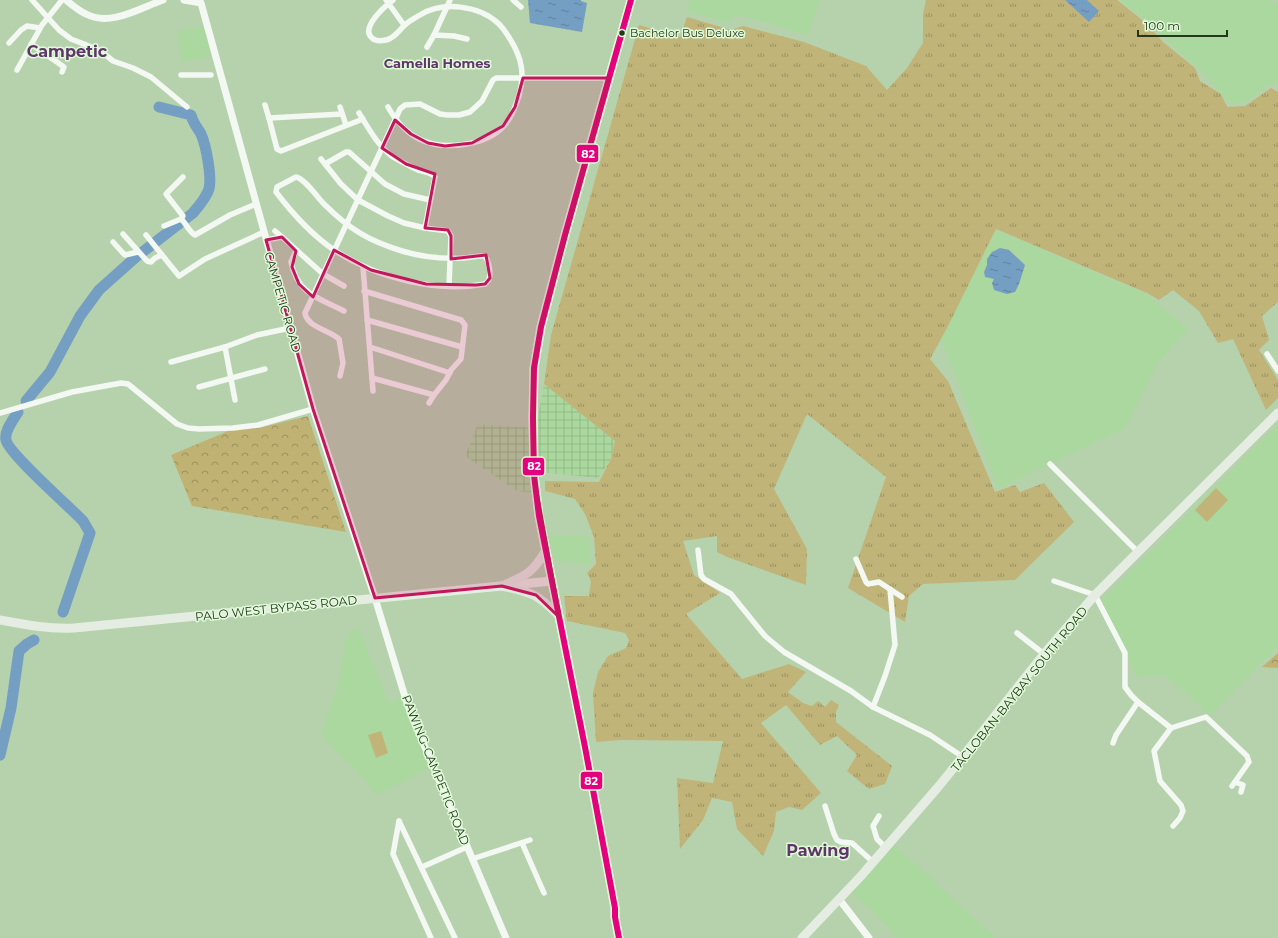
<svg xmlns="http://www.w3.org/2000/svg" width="1278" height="938" viewBox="0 0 1278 938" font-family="Montserrat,sans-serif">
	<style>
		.built { fill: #abd89e }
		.industrial { fill: url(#industrial-grid) }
		.grass { fill: url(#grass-tufts) }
		.forest { fill: url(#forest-crowns) }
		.garden { fill: #c1b478 }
		.water { fill: url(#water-ripples) }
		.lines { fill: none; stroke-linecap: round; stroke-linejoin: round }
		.river { stroke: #759ec3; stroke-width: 11 }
		.minor { stroke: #f4f8f3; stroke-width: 5.5 }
		.tertiary { stroke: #f4f8f3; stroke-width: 7 }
		.primary { stroke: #e5ede2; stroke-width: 9 }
		.trunk { stroke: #e0eadc; stroke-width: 9 }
		.bus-1-casing { stroke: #e0fad8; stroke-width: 9 }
		.bus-1 { stroke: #e5007d; stroke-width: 6 }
		.marked { fill: #c2185b; fill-opacity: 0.2; stroke: #c2185b; stroke-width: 3; stroke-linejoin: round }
		.bus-dot { fill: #23371c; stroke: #e0fad8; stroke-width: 1.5 }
		.labels { text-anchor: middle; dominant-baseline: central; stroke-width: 3; stroke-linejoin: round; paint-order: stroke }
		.bus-label { font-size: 11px; fill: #23371c; stroke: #e0fad8; text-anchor: start }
		.street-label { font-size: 12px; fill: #23371c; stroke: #e0fad8 }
		.neighbourhood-label { font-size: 13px; font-weight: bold; fill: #5f356b; stroke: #e0fad8 }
		.district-label { font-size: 16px; font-weight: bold; fill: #5f356b; stroke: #e0fad8 }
		.line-badge { stroke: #e0fad8; stroke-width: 1.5 }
		.badge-label { font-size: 11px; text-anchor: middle; font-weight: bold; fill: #fff }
	</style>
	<defs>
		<pattern id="industrial-grid" width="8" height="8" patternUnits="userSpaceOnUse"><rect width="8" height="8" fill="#abd89e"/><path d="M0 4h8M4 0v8" fill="none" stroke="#93ba88"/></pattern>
		<pattern id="grass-tufts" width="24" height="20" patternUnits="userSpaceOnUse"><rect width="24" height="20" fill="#c1b478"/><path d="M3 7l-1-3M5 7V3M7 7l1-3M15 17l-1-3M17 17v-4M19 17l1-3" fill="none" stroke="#9c9362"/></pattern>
		<pattern id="forest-crowns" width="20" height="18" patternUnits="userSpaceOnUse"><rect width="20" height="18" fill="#bfb272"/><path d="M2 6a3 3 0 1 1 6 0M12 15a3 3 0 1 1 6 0" fill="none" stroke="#9b925d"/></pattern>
		<pattern id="water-ripples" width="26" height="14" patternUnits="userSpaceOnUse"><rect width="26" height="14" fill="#759ec3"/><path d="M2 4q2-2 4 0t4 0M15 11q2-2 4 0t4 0" fill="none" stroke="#60829e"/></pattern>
	</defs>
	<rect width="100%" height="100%" fill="#b5d2ad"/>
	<g class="built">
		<path d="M690 0H819L808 35 739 15 725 22 686 11Z"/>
		<path d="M1120 0H1269L1278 4V85L1274 82 1243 103H1229L1205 75 1177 50 1151 24Z"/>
		<path d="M204 27 211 56 181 62 177 31Z"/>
		<path d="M996 230 1146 294 1188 329 1156 366 1125 428 998 489 941 339Z"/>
		<path d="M1278 424V646L1210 715 1165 675 1137 677 1101 601Z"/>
		<path d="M549 536H589L591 564 555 560Z"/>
		<path d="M355 628H359L388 702 402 698 428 768 378 795 321 734 338 685 345 642Z"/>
		<path d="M895 845 965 910 995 938H897L875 914 852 893Z"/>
	</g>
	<path class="industrial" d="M544 384 615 441 611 459 598 478 538 472 539 493 517 491 465 456 478 424 536 428Z"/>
	<path class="grass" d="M926 0H1117L1146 23 1163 42 1195 68 1200 81 1221 94 1227 107 1245 106 1271 88 1278 92V302L1262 316 1269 340 1259 350 1278 380V398L1266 410 1233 339 1218 343 1199 311 1173 290 1159 300 1147 293 996 229 947 328 930 359 948 381 995 492 1015 485 1020 492 1044 483 1074 522 1015 580 923 584 909 596 905 622 848 588 886 477 807 414 774 489 807 549 806 585 727 557 717 552V536L683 541 694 575 720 593 686 614 742 679 789 664 806 672 788 692 803 703 812 706 818 701 825 707 831 700 839 705 836 712V722L892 766 885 784 869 789 847 771 857 755 837 736 820 745 786 705 761 723 821 793 802 810 789 807 776 812 774 831 763 856 737 829 732 802 712 798 703 820 680 849 677 778 713 783 723 741 621 740 596 742 593 693 598 672 608 656 626 648 629 640 625 633 567 621 564 596H589L591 581 587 573 596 564 594 537 585 514 575 499 545 491V481L599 482 611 459 615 441 544 384 551 335 639 25 680 37 687 17 731 30 743 26 804 42 866 66 887 90 907 68 923 43V14Z"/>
	<g class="forest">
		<path d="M308 416 346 532 192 506 171 455 233 429 259 428Z"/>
		<path d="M1278 653V668L1262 667Z"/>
	</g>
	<g class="garden">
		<path d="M1216 488 1228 500 1207 522 1195 510Z"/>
		<path d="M381 731 388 753 376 758 368 735Z"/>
	</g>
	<g class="water">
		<path d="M528 0H581V1L587 3 582 32 530 23Z"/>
		<path d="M1065 0H1087L1099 11 1089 22Z"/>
		<path d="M1000 248 1009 250 1025 265 1019 284 1015 292 1007 294 994 290 992 283 994 279 985 277 984 272 987 265V259L992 252Z"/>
	</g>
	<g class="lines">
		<g class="river">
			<path d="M26 401 50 372 80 316 99 290 136 257 193 213C199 206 206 198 209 189 212 177 206 145 201 134 197 127 193 123 191 115L159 107"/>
			<path d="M18 412C13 420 4 431 6 440 8 453 71 508 83 521L90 533 63 612"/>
			<path d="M0 755 11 708 19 651 27 644 34 640"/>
		</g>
		<g class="minor">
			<path d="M32 0 59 30 71 39 94 48 102 52 113 61 133 68 151 77 187 107"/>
			<path d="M386 0 404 25"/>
			<path d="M513 0 521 7"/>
			<path d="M434 35 454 36 467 39"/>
			<path d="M9 43 21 30 27 26 40 28"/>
			<path d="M31 44 64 67 62 72"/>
			<path d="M427 47 434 35 450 0"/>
			<path d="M17 70 42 25 62 0"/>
			<path d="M181 75H211"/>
			<path d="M265 105 269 118 277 149 281 151 363 119"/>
			<path d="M340 107 346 125"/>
			<path d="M388 107C396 121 405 132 419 139 443 151 486 146 504 126 512 117 515 107 519 96 525 74 522 58 510 39 507 34 503 28 499 24 479 5 443 1 420 15 415 18 409 21 405 25 398 31 395 38 386 40 381 41 375 41 372 38 360 28 385 6 393 0"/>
			<path d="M359 113C369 129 378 146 393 157 401 162 410 166 418 170 425 172 431 172 435 177L425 228"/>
			<path d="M269 118 342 114"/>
			<path d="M321 159 341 184 358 200 388 216 404 223 425 228 448 231 451 236 449 286"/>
			<path d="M325 164 346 152H349L385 184 404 194 430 200"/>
			<path d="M296 177C304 178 318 198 324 204 349 229 369 241 402 251 421 257 443 259 463 258 467 258 481 255 484 256 489 259 491 274 489 279 489 281 487 282 485 284 436 293 376 278 334 250 312 235 292 213 276 192L277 187Z"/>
			<path d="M181 219 183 216 166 194 183 177"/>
			<path d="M164 226 181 219C186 223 189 232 195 235L230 215 256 204"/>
			<path d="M275 231 282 237"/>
			<path d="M123 234 147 261 151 262 155 258 162 255"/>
			<path d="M146 235 179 276 205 259 264 232"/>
			<path d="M266 240 282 237 323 274 344 286"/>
			<path d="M113 242 122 252 125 255 138 252"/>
			<path d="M296 251 291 262C297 294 319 298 344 311"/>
			<path d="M363 267 373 391"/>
			<path d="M364 291 461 320 465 325 461 359 451 370 446 380 434 395 429 403"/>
			<path d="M367 320 462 347"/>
			<path d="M225 347 235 400"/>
			<path d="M370 347 450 373"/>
			<path d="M1267 354 1278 371"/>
			<path d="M171 362 225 347 257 335 290 328"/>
			<path d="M340 376 343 363 339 339C329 330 307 327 305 313L395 120 400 109 405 105 420 104 440 114 447 115H459L470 112 482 101 493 80 496 78H609"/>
			<path d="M372 378 434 395"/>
			<path d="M199 387 265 369"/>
			<path d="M0 413 72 392 121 383 128 384 177 424 188 428 199 429 233 428 258 425 313 409"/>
			<path d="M1050 464 1138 552"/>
			<path d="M698 550 701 575 704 579 731 594 765 636 784 652 851 691 873 707 930 735 963 757"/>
			<path d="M856 559 866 582 868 584 879 582 902 597"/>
			<path d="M1054 581 1095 595 1125 653V687L1131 695 1138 702 1171 728 1206 717 1247 756 1249 762 1232 786"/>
			<path d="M1017 633 1044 654"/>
			<path d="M873 707 885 676 895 645 890 589"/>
			<path d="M1171 728 1154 751 1160 781 1181 805 1183 811 1180 818 1173 826"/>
			<path d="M1113 743 1116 735 1138 702"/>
			<path d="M1235 782 1243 785 1241 792"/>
			<path d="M825 806 834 834 837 840 841 842 852 843 873 862"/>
			<path d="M879 816 873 826 877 839 886 848"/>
			<path d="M399 821 455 938"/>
			<path d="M399 821 393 854 431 938"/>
			<path d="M522 843 544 893"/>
			<path d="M472 859 530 840"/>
			<path d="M422 867 467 847"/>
		</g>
		<g class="tertiary">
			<path d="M66 0C72 5 79 11 86 14 110 27 140 8 163 0"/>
			<path d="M184 0 201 3 313 409 375 598 406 700 413 719 506 938"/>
			<path d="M839 899 869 938"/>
		</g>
		<g class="primary">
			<path d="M0 620C26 625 48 629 74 628L552 581"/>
			<path d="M802 938 861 876 939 786 960 760 1044 654 1095 595 1138 552 1278 413"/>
		</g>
		<g class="trunk">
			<path d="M502 586C531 592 538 594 559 616"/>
			<path d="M502 586C526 575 532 574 546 550"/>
			<path d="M619 938 615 917V908L585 747 539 516 534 475 533 418 534 368 541 327 565 235 631 0"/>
		</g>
		<defs>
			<path id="bus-1" d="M619 938 615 917V908L585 747 539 516 534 475 533 418 534 368 541 327 565 235 631 0"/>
		</defs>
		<use href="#bus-1" class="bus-1-casing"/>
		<use href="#bus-1" class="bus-1"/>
	</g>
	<path class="marked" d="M523 78H609L541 327 534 368V475L560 618 536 595 502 586 375 598 313 409 266 240 282 237 296 251 292 267 299 284 313 297 334 250 371 270 426 284 476 285 485 284 490 278 486 255 451 259V236L448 230 425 228 435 174 406 164 382 148 395 120 411 134 428 143 445 146 472 143 503 126 515 107Z"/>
	<circle class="bus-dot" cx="622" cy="33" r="3.5"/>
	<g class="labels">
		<g class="bus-label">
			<text x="630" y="33">Bachelor Bus Deluxe</text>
		</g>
		<g class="street-label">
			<text transform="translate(283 302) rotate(74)">CAMPETIC ROAD</text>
			<text transform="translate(276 608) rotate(-6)">PALO WEST BYPASS ROAD</text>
			<text transform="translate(1019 689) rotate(-51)">TACLOBAN-BAYBAY SOUTH ROAD</text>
			<text transform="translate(436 770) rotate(68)">PAWING-CAMPETIC ROAD</text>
		</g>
		<g class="neighbourhood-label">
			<text x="437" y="63">Camella Homes</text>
		</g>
		<g class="district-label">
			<text x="67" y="51">Campetic</text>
			<text x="818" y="850">Pawing</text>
		</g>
	</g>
	<g class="line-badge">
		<rect x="576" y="144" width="23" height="19" rx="4" fill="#e5007d"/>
		<rect x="522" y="457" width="23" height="19" rx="4" fill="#e5007d"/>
		<rect x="580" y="771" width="23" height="19" rx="4" fill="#e5007d"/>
	</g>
	<g class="badge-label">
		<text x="588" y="158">82</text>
		<text x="534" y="470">82</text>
		<text x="591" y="785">82</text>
	</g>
	<path d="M1138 30v6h89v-6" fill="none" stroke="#23371c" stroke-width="2"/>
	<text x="1144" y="30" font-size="12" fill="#23371c" stroke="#e0fad8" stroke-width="3" paint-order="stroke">100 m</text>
</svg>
